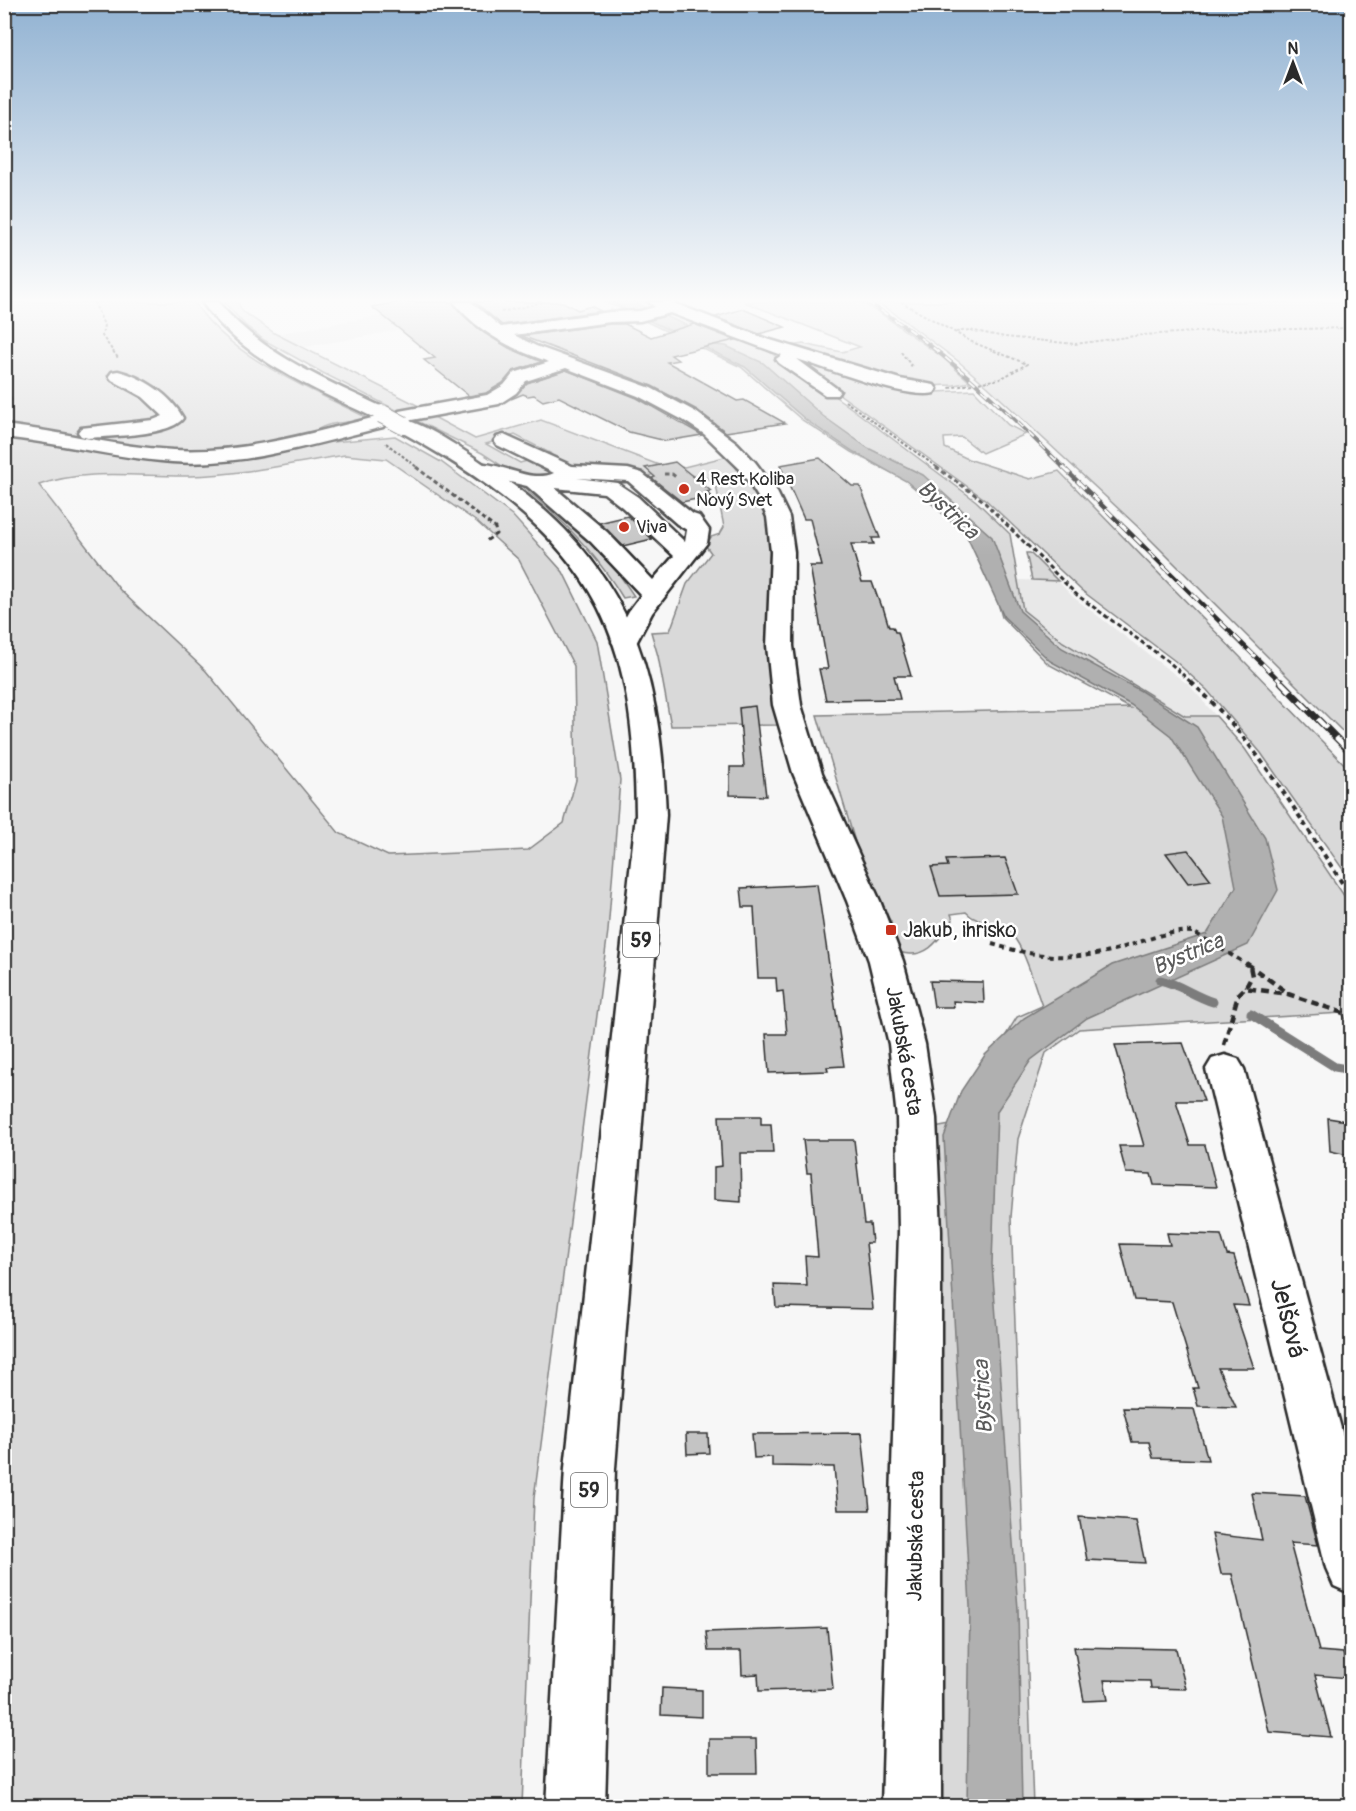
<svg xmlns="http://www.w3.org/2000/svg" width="1356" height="1811" viewBox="0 0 1356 1811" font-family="Pangolin,sans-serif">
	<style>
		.built { fill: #e8e8e8 }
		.green { fill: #d9d9d9; stroke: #828282; stroke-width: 1.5; fill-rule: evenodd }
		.water { fill: #b0b0b0; stroke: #7b7b7b; stroke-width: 1.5 }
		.pier { fill: #f7f7f7 }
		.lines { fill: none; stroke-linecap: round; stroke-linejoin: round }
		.stream { stroke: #7b7b7b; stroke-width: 9 }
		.building { fill: #c4c4c4; stroke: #2b2b2b; stroke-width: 1.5 }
		.minor-casing { stroke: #2b2b2b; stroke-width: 5 }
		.major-casing { stroke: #2b2b2b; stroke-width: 5 }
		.path-far3 { stroke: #2b2b2b; stroke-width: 2; stroke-dasharray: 3 2; stroke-linecap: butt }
		.path-far2 { stroke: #2b2b2b; stroke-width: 3; stroke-dasharray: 4.5 3; stroke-linecap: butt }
		.path-far1 { stroke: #2b2b2b; stroke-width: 4; stroke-dasharray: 5 4.5; stroke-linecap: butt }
		.path { stroke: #2b2b2b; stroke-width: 4.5; stroke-dasharray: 8 5; stroke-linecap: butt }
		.minor { fill: #fff; fill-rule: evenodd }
		.major { fill: #fff; fill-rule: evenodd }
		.rail-far2-casing { stroke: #2b2b2b; stroke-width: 4 }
		.rail-far1-casing { stroke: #2b2b2b; stroke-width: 4.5 }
		.rail-casing { stroke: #2b2b2b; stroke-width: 7 }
		.rail-far2 { stroke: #fff; stroke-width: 2; stroke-dasharray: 8; stroke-linecap: butt }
		.rail-far1 { stroke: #fff; stroke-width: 3; stroke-dasharray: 10; stroke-linecap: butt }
		.rail { stroke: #fff; stroke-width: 4.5; stroke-dasharray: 13; stroke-linecap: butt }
		.major-bridge-casing { stroke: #2b2b2b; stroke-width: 20; stroke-linecap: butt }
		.major-bridge { stroke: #fff; stroke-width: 18 }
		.poi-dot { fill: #c8321e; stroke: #fff; stroke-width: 2 }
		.labels { text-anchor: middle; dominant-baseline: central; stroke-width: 5; stroke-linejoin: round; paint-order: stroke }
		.far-poi-label { font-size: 18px; fill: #2b2b2b; stroke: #fff; text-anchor: start }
		.shield { fill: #fff; stroke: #6b6b6b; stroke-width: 1.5 }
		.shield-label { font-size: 20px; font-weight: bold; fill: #2b2b2b }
		.poi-label { font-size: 21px; fill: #2b2b2b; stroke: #fff; text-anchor: start }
		.street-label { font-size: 21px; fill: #2b2b2b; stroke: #fff }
		.water-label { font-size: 22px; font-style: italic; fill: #5a5a5a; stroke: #fff }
		.near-street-label { font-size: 26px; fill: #2b2b2b; stroke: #fff }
	</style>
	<rect width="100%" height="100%" fill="#f7f7f7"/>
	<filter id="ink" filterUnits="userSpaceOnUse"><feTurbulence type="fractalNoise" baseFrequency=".0167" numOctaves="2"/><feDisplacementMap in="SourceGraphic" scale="12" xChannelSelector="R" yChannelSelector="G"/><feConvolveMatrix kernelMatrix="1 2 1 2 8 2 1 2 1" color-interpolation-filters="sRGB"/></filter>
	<g filter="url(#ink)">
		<g class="built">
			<path d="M450 303 468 318 305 347 276 334Z"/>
			<path d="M1018 580 1058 581 1073 597 1190 686 1216 716H1185L1063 642 1023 610Z"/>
		</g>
		<g class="green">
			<path d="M4 302H194C231 359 311 389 369 419 352 424 330 420 316 431L317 437 333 442 395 436 441 462 512 515 563 572 597 641 620 780 608 931 534 1498 522 1806H5L4 404 12 400 9 393 5 394ZM345 455 386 459 477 522 519 560 574 666 576 780 564 823 528 850 388 856 339 833 206 671 120 590 39 485C88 468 139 477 190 476 242 475 294 463 345 455Z"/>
			<path d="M224 302H238L242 311 276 334 425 409 400 412 323 373 264 340 245 325Z"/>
			<path d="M603 302H651L710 325 732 339 749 341 765 349 843 402 976 501 1010 534 1023 610 1063 642 1185 716H1216L1245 749 1351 906V1028L1342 1013 1079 1029 1046 1053 1018 1139 1011 1217 1033 1806H948L941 1799 934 1128 950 1125 1017 1017 1042 1006C1033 983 1023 934 999 925 986 920 976 923 966 912L951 914 953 920C939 940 926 961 899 952L891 936V922L872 889 859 855 817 715 1130 708 1048 664 1002 617 983 551 906 480 851 452 802 420 741 367 645 321 635 313Z"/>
			<path d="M744 302H860L880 313 942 357 970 382 954 385 919 386 784 347 803 344 842 352 860 347Z"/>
			<path d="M875 302H1351V740L1137 526 988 387 958 361 891 311Z"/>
			<path d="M786 355 918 393 974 390 1008 425 1026 434 982 453 962 437 944 438 945 448 968 459 1030 479 1059 471 1351 771V881L1261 753 1207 690 1175 661 1081 590 986 500 835 391 838 390Z"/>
			<path d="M432 416 475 439 541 420 672 470 728 456 763 507 772 541 767 640 778 725 671 726 658 656 651 632 670 631 687 584 711 553 706 546 711 537 720 534 724 527 716 485 707 478 677 473 672 470 643 477 573 467 541 456 550 453 515 435 486 444 520 463 527 461 550 471V474L540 479 508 470 482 453 411 418Z"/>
			<path d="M525 485 535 490 590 538 619 574 634 596 623 598C596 553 562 518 521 486Z"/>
			<path d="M1026 553H1030L1058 581 1032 580Z"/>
		</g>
		<path class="water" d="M611 302H632L693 328 714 345 726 346 763 363 823 416 868 448 923 475 992 537 1020 611 1062 648 1141 691 1197 727 1265 838 1278 890 1248 945 1087 1018 1031 1060 997 1111 992 1264 1018 1609 1022 1806H967L970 1606 944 1137 961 1091 985 1055 1024 1018 1112 965 1207 934 1236 887 1222 816 1171 736 1131 705 1050 661 1004 617 963 528 906 481 854 452 806 420 745 367Z"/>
		<path class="pier" d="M964 1800 1024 1802V1806H964Z"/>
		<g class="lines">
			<g class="stream">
				<path d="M1160 980C1179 984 1194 996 1213 1002"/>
				<path d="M1251 1014 1335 1067 1352 1070"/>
			</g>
		</g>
		<g class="building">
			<path d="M401 302H452L462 314 484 333 509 348 542 362 513 371 503 383 486 393 469 396 424 360 435 358 372 307Z"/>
			<path d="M475 302H563L578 310 591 306 601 311 502 325Z"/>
			<path d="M743 309 785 327 759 334 715 317Z"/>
			<path d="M610 324H625L651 337 694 324 735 340 671 355 678 360 667 362 737 401 744 400 785 423 726 432 697 410 652 386 522 336Z"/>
			<path d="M566 370 637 398 702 435 666 441 629 432 559 397 543 401 534 395 528 396 523 394 511 399 527 383Z"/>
			<path d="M820 458 852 486H860L880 538H872L874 544H851L862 582H872L881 607H883L889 627H893L895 632H898L911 676H894L900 699 826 700 819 669H828L810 566H822L810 519H804L780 465Z"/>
			<path d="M675 462 711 491 706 492 711 496 682 502 652 478 655 477 645 468Z"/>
			<path d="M628 516 652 539 623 546 599 523Z"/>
			<path d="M755 706 766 796 730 795V767H744L739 708Z"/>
			<path d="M1188 850 1211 880 1188 883 1166 853Z"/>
			<path d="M1005 858 1018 894 940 896 931 867 948 866 946 860Z"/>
			<path d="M817 884 844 1066 827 1067 828 1071 769 1073 766 1034H787L783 991 777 992 776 978H758L754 907H743L741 888Z"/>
			<path d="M930 981 983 982 984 1003 953 1001 954 1007H934Z"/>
			<path d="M1183 1043 1204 1101H1176L1190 1145H1205L1216 1187 1154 1185 1151 1174 1126 1173 1119 1146H1144L1115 1045Z"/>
			<path d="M719 1116H761V1124H771L773 1153H740L741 1202 714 1200V1167L722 1166Z"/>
			<path d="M1328 1118 1352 1122V1156L1330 1151Z"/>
			<path d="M803 1140H854L864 1224H870L872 1243H866L873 1309 776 1307 774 1285 807 1286 805 1256 818 1257 811 1173H807Z"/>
			<path d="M1167 1233 1221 1235 1227 1255 1234 1256 1249 1306 1233 1305 1254 1368H1218L1236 1407 1198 1406 1193 1388H1198L1172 1302 1134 1300 1120 1244 1170 1245Z"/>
			<path d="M1123 1408 1194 1409 1208 1460 1153 1458 1149 1442H1132Z"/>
			<path d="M862 1433 870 1510H838L834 1467 772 1466V1457L754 1458 752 1434Z"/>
			<path d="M686 1434H708L709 1453 687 1454Z"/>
			<path d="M1252 1493 1305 1496 1318 1545 1290 1543 1319 1651 1343 1653 1349 1678 1315 1675 1331 1737 1269 1732 1232 1574H1221L1212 1534 1262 1540Z"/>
			<path d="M1079 1517 1136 1521 1145 1563 1087 1560Z"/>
			<path d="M827 1628 833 1689 759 1691 758 1674 742 1675 741 1651H708L706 1632Z"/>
			<path d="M1074 1647 1176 1649 1186 1689 1151 1688 1150 1681 1104 1680 1108 1700 1084 1701Z"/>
			<path d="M662 1688 702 1690V1717L661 1715Z"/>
			<path d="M709 1739H756L757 1773H709Z"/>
		</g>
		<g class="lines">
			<defs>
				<g id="minor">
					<path d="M454 302H471L501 327 610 312 640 311 655 307 649 302H671L767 339 900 379 934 385 937 389 934 393C907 400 826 368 797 359L840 391 837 395H825L779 363 776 359 782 355 670 313 640 321 610 322 514 335 536 346 651 388 696 412 737 443 755 462 776 490 789 517 794 552 793 646 801 705 822 773 880 901 903 961 925 1044 936 1118 941 1231V1806H882L899 1231 897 1118 889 1044 869 961 847 901 793 773 773 705 767 646 771 552 767 517 758 497 741 470 704 434 683 420 638 396 566 368 526 381 516 393 499 404 406 421 399 419 397 415 399 411 487 395 504 385 514 373 549 362C514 350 477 332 454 302Z"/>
					<path d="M118 371C143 377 171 395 183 418 171 436 109 436 88 438L81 436 78 432 81 428 153 420 163 416 143 397 112 380 109 376 112 372Z"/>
					<path d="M376 417 383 419 386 423 383 427C314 444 243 467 172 462 115 458 60 443 4 437V425C61 431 116 447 173 450 242 454 310 433 376 417Z"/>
					<path d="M504 435 572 466 628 469 642 473 693 514 699 516 709 530 707 543 652 613 634 647 625 650 616 647 612 642 629 611 641 595 591 542 527 486 471 473 468 469 471 465C497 458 528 485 554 473L497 445 494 441 497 437ZM577 478 628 481 677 524 687 530 685 542 638 497 617 483ZM555 488 604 493 622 507 674 556 653 580 607 532Z"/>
					<path d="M1225 1055 1238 1059 1244 1069 1352 1469V1594L1334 1586 1326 1568 1206 1069 1212 1059Z"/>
				</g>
				<g id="major">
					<path d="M202 302H218C262 355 328 381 389 410L391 414 389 418H375C313 388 243 360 202 302Z"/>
					<path d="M403 419C432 427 469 454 494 471 626 562 660 660 666 815L615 1468 605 1806H546L565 1468 636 815C635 745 630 670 598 607 556 525 475 472 396 429L393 425 396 421Z"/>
				</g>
			</defs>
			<use href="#minor" class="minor-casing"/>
			<use href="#major" class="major-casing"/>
			<g class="path-far3">
				<path d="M94 302 104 325 102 336 118 358"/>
				<path d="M901 302 972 342 1027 364 1000 379 949 388"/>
				<path d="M501 312 544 302"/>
				<path d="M956 332 969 330 1005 337 1075 344 1142 335 1230 330 1352 328"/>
				<path d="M901 352 913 368"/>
				<path d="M845 401 938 468"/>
				<path d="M386 443 418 468"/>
			</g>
			<g class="path-far2">
				<path d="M416 467 495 528 496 534 486 541"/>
				<path d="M936 467 981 499 1077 595 1169 662 1193 684"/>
				<path d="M664 474H672L677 478"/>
			</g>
			<g class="path-far1">
				<path d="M1191 682C1258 742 1303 824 1352 898"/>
				<path d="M992 944C1035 957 1077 962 1121 948 1145 941 1167 930 1193 932L1248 965"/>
			</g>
			<g class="path">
				<path d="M1246 963 1285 991"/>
				<path d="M1246 987 1252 976 1250 966"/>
				<path d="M1224 1045 1238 995 1245 988 1288 994 1352 1016"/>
			</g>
			<use href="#minor" class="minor"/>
			<use href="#major" class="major"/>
			<defs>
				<path id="rail-far2" d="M867 302C942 347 1002 407 1064 468"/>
				<path id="rail-far1" d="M1063 467 1283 684"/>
				<path id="rail" d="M1281 682 1352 754"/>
			</defs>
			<use href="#rail-far2" class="rail-far2-casing"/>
			<use href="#rail-far1" class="rail-far1-casing"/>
			<use href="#rail" class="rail-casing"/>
			<use href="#rail-far2" class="rail-far2"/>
			<use href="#rail-far1" class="rail-far1"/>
			<use href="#rail" class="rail"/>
			<defs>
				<path id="major-bridge" d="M382 414 403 425"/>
			</defs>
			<use href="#major-bridge" class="major-bridge-casing"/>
			<use href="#major-bridge" class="major-bridge"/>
		</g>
	</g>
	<linearGradient id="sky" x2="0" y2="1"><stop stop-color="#91b2d2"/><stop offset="0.54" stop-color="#fbfbfb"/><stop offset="1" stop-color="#fbfbfb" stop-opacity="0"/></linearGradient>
	<rect width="1356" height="556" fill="url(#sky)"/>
	<g class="poi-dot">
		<circle cx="684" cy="489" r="6"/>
		<circle cx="624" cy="527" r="6"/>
		<rect x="885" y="924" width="12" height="12" rx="3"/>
	</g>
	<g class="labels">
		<g class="far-poi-label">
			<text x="696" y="479">4 Rest Koliba<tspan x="696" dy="21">Nový Svet</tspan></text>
			<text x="636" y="527">Viva</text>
		</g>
		<g class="shield">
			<rect x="623" y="923" width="36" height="34" rx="4.5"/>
			<rect x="571" y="1473" width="36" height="34" rx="4.5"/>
		</g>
		<g class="shield-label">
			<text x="641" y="940">59</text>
			<text x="589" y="1490">59</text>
		</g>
		<g class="poi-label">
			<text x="903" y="930">Jakub, ihrisko</text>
		</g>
		<g class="street-label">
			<text transform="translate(904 1051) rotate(80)">Jakubská cesta</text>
			<text transform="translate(916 1536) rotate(-89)">Jakubská cesta</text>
		</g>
		<g class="water-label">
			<text transform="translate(948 510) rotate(43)">Bystrica</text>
			<text transform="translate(1188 954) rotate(-23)">Bystrica</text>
			<text transform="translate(983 1397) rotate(-93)">Bystrica</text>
		</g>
		<g class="near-street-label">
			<text transform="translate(1288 1318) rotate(76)">Jelšová</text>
		</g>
	</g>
	<rect width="1356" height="1811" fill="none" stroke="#fff" stroke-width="24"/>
	<rect x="12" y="12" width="1332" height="1787" fill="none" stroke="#2b2b2b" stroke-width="2" filter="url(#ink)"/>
	<g transform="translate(1293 63)" stroke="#ffffff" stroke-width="4.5" paint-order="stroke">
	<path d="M0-4.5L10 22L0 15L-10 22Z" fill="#2b2b2b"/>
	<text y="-9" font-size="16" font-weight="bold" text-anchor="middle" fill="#2b2b2b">N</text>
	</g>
</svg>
